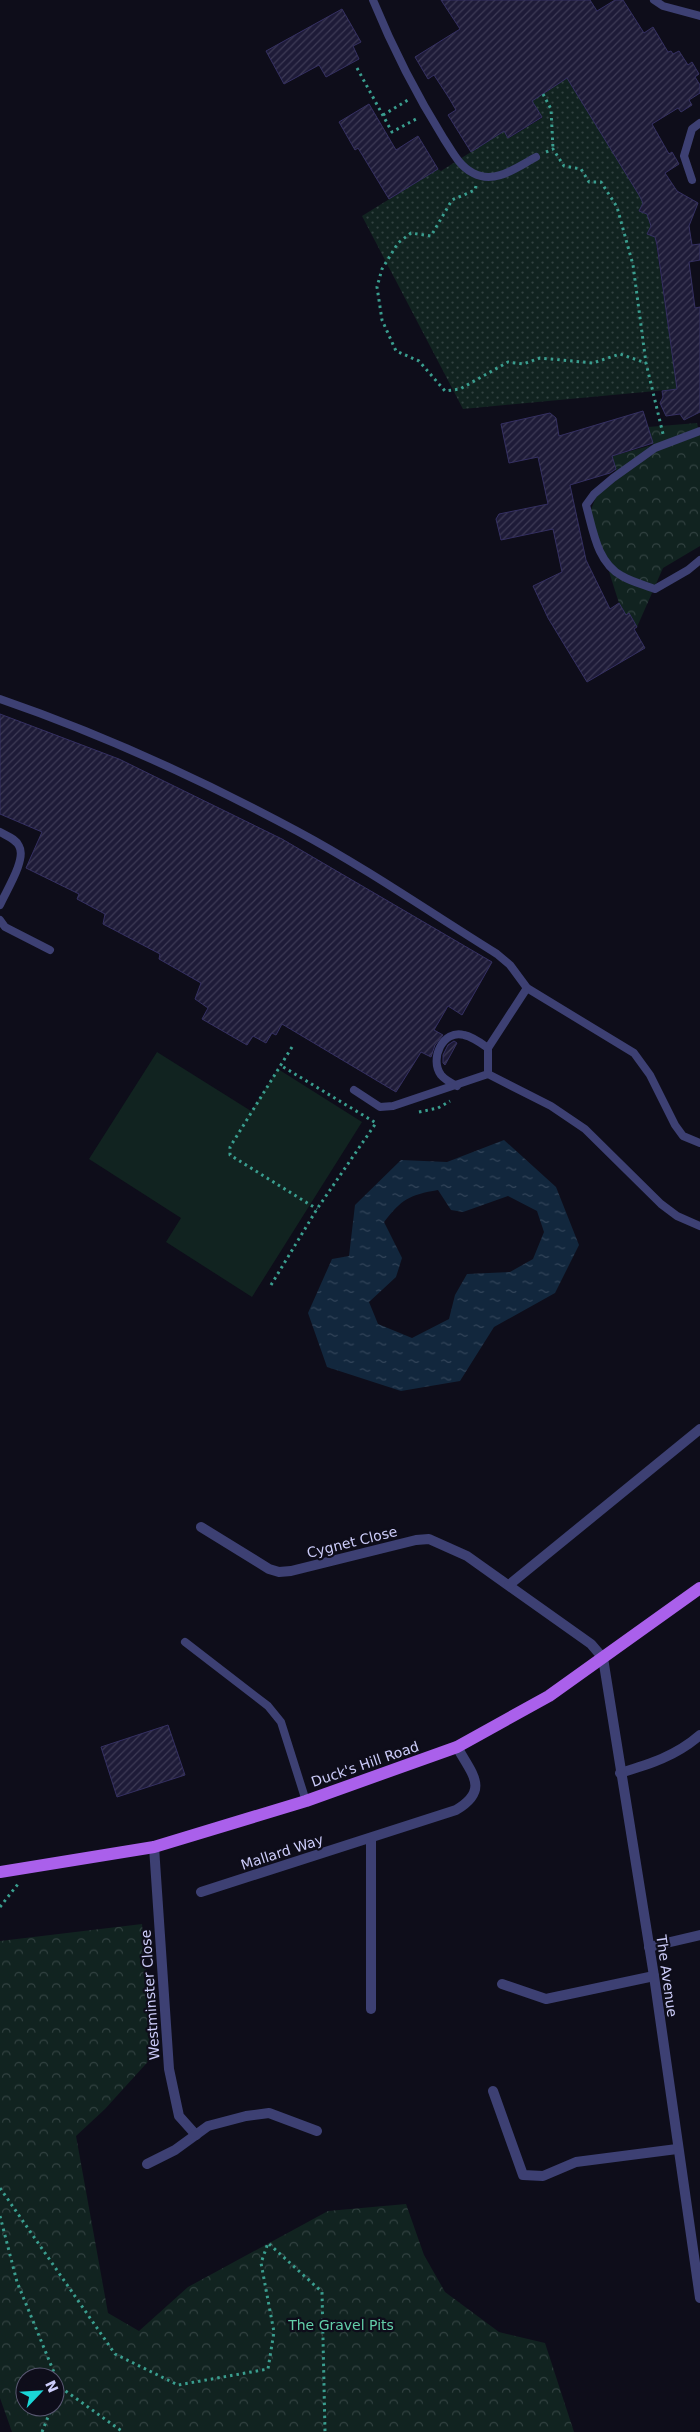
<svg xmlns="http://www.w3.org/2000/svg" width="700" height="2432" viewBox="0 0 700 2432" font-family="'DejaVu Sans',sans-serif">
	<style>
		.grass { fill: url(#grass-dots) }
		.forest { fill: url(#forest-crowns); fill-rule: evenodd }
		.pitch { fill: #112320 }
		.water { fill: url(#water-ripples); fill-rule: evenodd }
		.building { fill: url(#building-hatch); stroke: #353062 }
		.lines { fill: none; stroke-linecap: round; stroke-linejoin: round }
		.path { stroke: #3a9e8f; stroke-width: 3; stroke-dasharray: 2.5 4; stroke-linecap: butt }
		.service { stroke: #3d4073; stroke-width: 8 }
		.minor { stroke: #3d4073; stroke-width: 10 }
		.tertiary { stroke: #3d4073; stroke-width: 10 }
		.primary { stroke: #aa60eb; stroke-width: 12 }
		.labels { text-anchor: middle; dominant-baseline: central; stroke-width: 4.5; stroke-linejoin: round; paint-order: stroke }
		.street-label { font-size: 14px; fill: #ccccf9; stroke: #0e0d1a }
		.park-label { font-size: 14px; fill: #62cea9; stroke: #0e0d1a }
	</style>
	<defs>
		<pattern id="grass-dots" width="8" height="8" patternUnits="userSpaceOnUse" patternTransform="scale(1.25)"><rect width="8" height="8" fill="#112320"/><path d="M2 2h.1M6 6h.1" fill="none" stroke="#324241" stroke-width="1.8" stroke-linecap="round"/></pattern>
		<pattern id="forest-crowns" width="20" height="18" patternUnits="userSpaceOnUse" patternTransform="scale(1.25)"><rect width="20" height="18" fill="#112320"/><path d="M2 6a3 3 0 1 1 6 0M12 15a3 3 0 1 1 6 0" fill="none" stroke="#324241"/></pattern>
		<pattern id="water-ripples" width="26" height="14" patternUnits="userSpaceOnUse" patternTransform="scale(1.25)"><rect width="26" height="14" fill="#12273d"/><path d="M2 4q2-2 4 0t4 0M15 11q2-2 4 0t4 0" fill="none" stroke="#33455a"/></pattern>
		<pattern id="building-hatch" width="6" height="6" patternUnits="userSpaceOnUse" patternTransform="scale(1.25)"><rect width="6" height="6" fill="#1e1b38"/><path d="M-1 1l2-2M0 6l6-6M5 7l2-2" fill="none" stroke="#3e3b56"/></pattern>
	</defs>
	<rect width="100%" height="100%" fill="#0e0d1a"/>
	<path class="grass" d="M567 78 640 196 643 203 642 212 647 214 651 226 649 231 655 237 677 389 463 409 362 216 438 169 441 171 504 131 509 138 542 118 530 97 543 94Z"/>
	<g class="forest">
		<path d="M697 423 700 436V546L663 568 637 627 629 613 626 615 619 603 590 512 596 497 616 472 612 456 653 445 648 427Z"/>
		<path d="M142 1924 154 2055 105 2109 76 2136 108 2313 139 2331 188 2287 328 2211 406 2204 424 2255 445 2292 499 2332 545 2343 574 2432H12L0 2398V1941ZM25 2377H55V2407H25Z"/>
	</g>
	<path class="pitch" d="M157 1052 251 1111 278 1069 362 1122 252 1297 166 1242 181 1218 89 1159Z"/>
	<path class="water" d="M504 1140 556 1187 579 1245 555 1293 494 1327 460 1381 401 1391 327 1367 308 1313 332 1259 349 1256 355 1205 401 1160 447 1162ZM438 1190 451 1210 463 1212 508 1196 537 1211 544 1232 533 1259 510 1272 467 1274 455 1295 449 1319 412 1338 378 1324 369 1302 396 1277 402 1258 384 1222C402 1199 409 1195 438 1190Z"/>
	<g class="building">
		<path d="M441 0H590L597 11 615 0H623L644 33 653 27 668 52 671 51 673 54 679 51 688 65 692 62 699 74 695 77 700 85V93L689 100 692 105 681 112 678 108 652 124 669 154 672 152 679 164 665 173 677 191 698 203 689 226 692 245 700 244V260L689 262 695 308 700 307V412L684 420 680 414 666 416 660 403 663 397 662 391 677 389 657 245 655 237 647 234 651 226 647 214 639 211 643 203 639 195 567 78 532 101 542 117 508 138 504 131 471 152 448 115 456 110 449 98 434 75 428 79 415 57 460 29Z"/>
		<path d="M342 9 361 42 353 46 359 59 326 77 319 65 284 84 266 51Z"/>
		<path d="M369 104 396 150 418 136 438 169 389 199 358 148 355 150 339 122Z"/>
		<path d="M643 411 653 443 612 456 616 469 610 473 570 485 586 560 610 609 619 603 626 615 629 613 637 627 634 629 645 648 587 682 548 618 533 586 562 572 553 529 501 540 496 519 499 514 548 504 538 457 509 463 501 424 550 413 556 418 559 436Z"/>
		<path d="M0 714 119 759 282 839 492 962 462 1015 448 1006 434 1030 443 1035 435 1045 431 1057 421 1052 396 1092 282 1024 276 1035 272 1033 266 1043 253 1036 247 1045 202 1019 208 1008 195 999 201 983 159 959 160 954 103 924 105 914 77 899 79 894 26 868 42 832 0 814Z"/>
		<path d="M454 1041 457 1043 445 1065 443 1063V1055L448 1045Z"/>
		<path d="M168 1725 185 1775 117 1797 101 1747Z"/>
	</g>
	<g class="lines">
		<g class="path">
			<path d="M357 68 392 132 418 118"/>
			<path d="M543 94 551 109 553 149"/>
			<path d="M383 115 408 100"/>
			<path d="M546 152 553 149 564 166 581 169 589 182H601L617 207 633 265 646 363 663 434"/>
			<path d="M476 186 475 190 452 200 431 236 411 233 398 243 382 269 377 287 382 320 396 351 419 361 445 391 460 389 508 362 523 364 540 358 593 363 620 354 646 363"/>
			<path d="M292 1047 230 1147V1155L317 1209"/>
			<path d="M419 1112 438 1108 450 1101"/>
			<path d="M271 1285 317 1209 376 1123 280 1065"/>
			<path d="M0 1907 18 1884"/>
			<path d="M0 2188 115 2354 178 2385 268 2369 274 2332 261 2263 268 2243 322 2292 325 2432"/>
			<path d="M0 2216 17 2282 60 2387 123 2432"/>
			<path d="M55 2400 60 2387"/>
			<path d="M42 2432 52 2407"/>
		</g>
		<g class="service">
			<path d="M373 0C393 49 416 94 444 139 452 151 459 166 473 173 495 185 517 167 536 157"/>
			<path d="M654 0 663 6 700 16"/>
			<path d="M692 180 684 156 692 129 700 123"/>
			<path d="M700 431 655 448 613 478 594 494 586 505C593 530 597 563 622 576 632 582 645 585 655 589L688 570 700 560"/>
			<path d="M0 699C102 734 202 780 297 831 366 868 431 913 497 954L510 965 527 988 634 1053 650 1075 675 1125 683 1136 700 1143"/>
			<path d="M0 832C7 836 16 839 19 846 27 859 6 891 0 905"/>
			<path d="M0 920 5 927 50 950"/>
			<path d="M488 1074V1048L527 988"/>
			<path d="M457 1086C451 1083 445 1080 441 1075 429 1059 443 1029 464 1035 473 1037 481 1043 488 1048"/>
			<path d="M354 1090 380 1107 393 1106 488 1074 551 1106 585 1129 661 1204 677 1216 700 1226"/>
			<path d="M185 1642 268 1706 281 1722 306 1801"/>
		</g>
		<g class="minor">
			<path d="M201 1527 269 1569 279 1572 291 1571 416 1540 429 1539 467 1556 591 1644 603 1658"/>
			<path d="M509 1585 700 1429"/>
			<path d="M620 1773C650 1764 676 1756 700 1735"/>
			<path d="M371 1838V2009"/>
			<path d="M154 1847 169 2069 179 2116 196 2135"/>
			<path d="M201 1892 456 1810C490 1790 472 1774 457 1747"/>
			<path d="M649 1947 700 1935"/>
			<path d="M502 1984 546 1999 654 1976"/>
			<path d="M493 2091 523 2175 543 2176 576 2162 677 2149"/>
			<path d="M147 2164 175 2150 208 2126 246 2116 269 2113 317 2131"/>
		</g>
		<path class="tertiary" d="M603 1658 654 1976 700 2298"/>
		<path class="primary" d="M0 1872 154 1847 306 1801 457 1747 549 1696 700 1588"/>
	</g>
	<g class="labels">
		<g class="street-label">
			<text transform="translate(352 1542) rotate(-14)">Cygnet Close</text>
			<text transform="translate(365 1764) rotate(-19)">Duck's Hill Road</text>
			<text transform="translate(282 1852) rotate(-18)">Mallard Way</text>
			<text transform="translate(667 1976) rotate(82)">The Avenue</text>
			<text transform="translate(150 1995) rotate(-94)">Westminster Close</text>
		</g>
		<g class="park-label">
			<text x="341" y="2325">The Gravel Pits</text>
		</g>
	</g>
	<g transform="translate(40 2392) rotate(65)"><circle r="24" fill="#0e0d1a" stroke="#5a5973"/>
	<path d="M0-4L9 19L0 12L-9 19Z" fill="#1ad5d6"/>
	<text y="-8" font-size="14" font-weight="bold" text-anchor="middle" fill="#ccccf9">N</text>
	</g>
</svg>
